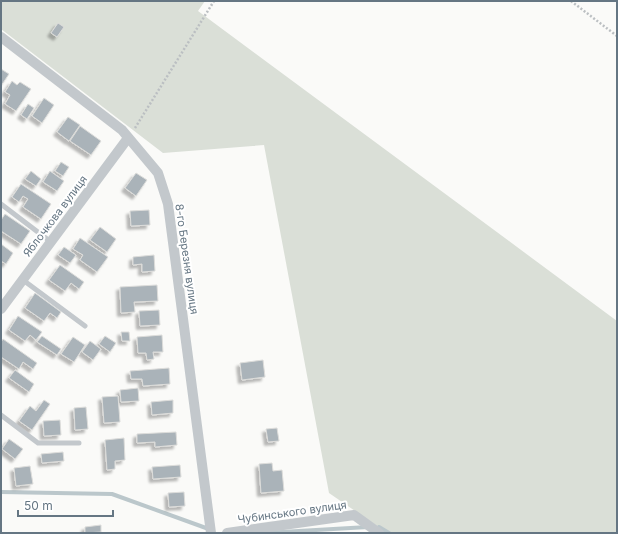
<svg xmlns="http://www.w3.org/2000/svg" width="618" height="534" viewBox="0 0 618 534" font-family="Inter,sans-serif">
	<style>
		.green { fill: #dadfd7 }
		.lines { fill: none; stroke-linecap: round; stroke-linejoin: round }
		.stream { stroke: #bbc7cb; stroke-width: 4 }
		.building { fill: #aab3b9; stroke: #dcdcda; filter: url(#shadow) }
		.path { stroke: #bbbfc2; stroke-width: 2.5; stroke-dasharray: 2 2; stroke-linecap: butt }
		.lane { stroke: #c3c8cc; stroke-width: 5 }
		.street { stroke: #c3c8cc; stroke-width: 10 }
		.labels { text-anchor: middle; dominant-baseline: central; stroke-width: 4; stroke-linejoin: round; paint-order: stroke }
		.street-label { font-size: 11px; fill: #657683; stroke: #fff }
	</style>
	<defs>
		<filter id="shadow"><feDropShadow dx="-3.5" dy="3.5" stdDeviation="1" flood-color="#0004"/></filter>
	</defs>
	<rect width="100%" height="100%" fill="#fafaf8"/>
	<path class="green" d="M1 1H205L198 11 617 321V533H387L329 493 264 145 163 153 1 29Z"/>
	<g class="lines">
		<g class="stream">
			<path d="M1 492 112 494 206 528"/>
			<path d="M379 527 389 533"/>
			<path d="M264 533 368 527"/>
		</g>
	</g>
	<g class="building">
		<path d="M58 23 64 27 57 37 51 33Z"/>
		<path d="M1 69 9 74 1 86Z"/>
		<path d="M12 81 17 85 20 82 31 89 16 111 5 104 10 95 5 92Z"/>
		<path d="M44 98 54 105 42 123 32 116Z"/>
		<path d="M28 104 34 108 27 119 21 115Z"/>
		<path d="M68 117 80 125 69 141 57 132Z"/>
		<path d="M80 126 101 141 91 155 70 141Z"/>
		<path d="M61 162 69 167 63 176 55 171Z"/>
		<path d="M31 171 41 179 36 186 25 179Z"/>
		<path d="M50 171 64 181 57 191 43 182Z"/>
		<path d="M136 173 147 180 136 196 125 188Z"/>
		<path d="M21 184 51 204 41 219 23 207 28 199 23 196 19 202 12 197Z"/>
		<path d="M149 210 150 225 131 226 130 211Z"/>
		<path d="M5 214 30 231 21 244 1 231V220Z"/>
		<path d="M100 227 116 239 107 252 90 240Z"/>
		<path d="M80 238 108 257 97 272 80 260 83 255 73 249Z"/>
		<path d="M1 244 13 253 6 264 1 261Z"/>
		<path d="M64 247 76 255 70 263 58 255Z"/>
		<path d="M154 255 155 271 142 272V264L133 265V257Z"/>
		<path d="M60 265 84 282 79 289 71 283 65 291 49 280Z"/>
		<path d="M157 285 158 301 134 302 135 312 121 313 120 287Z"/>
		<path d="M35 293 61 312 57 318 50 313 44 321 25 308Z"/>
		<path d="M159 310 160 325 140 326 139 311Z"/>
		<path d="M18 316 42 332 36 340 30 335 25 341 9 330Z"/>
		<path d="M121 332H129L130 341H122Z"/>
		<path d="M162 335 163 352H153L154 359 147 360 146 353H138L137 337Z"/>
		<path d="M42 336 61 349 57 355 37 342Z"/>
		<path d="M105 336 116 343 110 352 99 344Z"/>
		<path d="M73 337 85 345 74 362 61 354Z"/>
		<path d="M3 339 37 363 33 369 23 362 19 369 1 357V342Z"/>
		<path d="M90 341 101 349 93 360 82 352Z"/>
		<path d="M263 360 265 377 242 380 240 363Z"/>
		<path d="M169 368 170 384 143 386 142 379H131L130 371Z"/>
		<path d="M15 370 34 384 29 392 9 378Z"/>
		<path d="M138 388 139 401 121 402 120 390Z"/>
		<path d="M118 396 120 422 104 423 102 397Z"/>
		<path d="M44 400 50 404 32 430 19 421 30 406 36 411Z"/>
		<path d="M173 400V413L152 415 151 402Z"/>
		<path d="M86 407 88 429 75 430 74 408Z"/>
		<path d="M60 420 61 435 44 436 43 421Z"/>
		<path d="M277 428 279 441 268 442 266 429Z"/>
		<path d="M176 432 177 445 155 447V442L137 443V434Z"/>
		<path d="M124 438 125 460 115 461V469L107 470 105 440Z"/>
		<path d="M9 439 23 449 15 459 2 449Z"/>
		<path d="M63 452 64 461 42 463 41 454Z"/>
		<path d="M272 463 273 471 282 470 284 491 261 493 259 464Z"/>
		<path d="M180 465 181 477 153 479 152 467Z"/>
		<path d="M30 466 33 484 16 486 14 468Z"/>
		<path d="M184 492 185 506 169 507 168 493Z"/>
		<path d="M101 525V532L85 533V527Z"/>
	</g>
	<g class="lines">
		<g class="path">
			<path d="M571 1 617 36"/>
			<path d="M135 128 214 1"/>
		</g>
		<g class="lane">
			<path d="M1 204 51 242"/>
			<path d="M23 280 85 326"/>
			<path d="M1 415 38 443H79"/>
		</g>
		<g class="street">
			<path d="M1 37 122 130 158 173 168 204 211 533"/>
			<path d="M1 309 128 138"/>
			<path d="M227 533 354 515 379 533"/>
		</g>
	</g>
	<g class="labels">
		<g class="street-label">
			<text transform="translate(55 216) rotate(-53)">Яблочкова вулиця</text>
			<text transform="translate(187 259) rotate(82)">8-го Березня вулиця</text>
			<text transform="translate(292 512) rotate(-8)">Чубинського вулиця</text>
		</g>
	</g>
	<rect width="618" height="534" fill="none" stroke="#657683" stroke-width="4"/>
	<path d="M18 510v6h95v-6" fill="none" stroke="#657683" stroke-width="2"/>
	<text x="24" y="510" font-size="12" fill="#657683" stroke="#ffffff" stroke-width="3" paint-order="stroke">50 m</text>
</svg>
